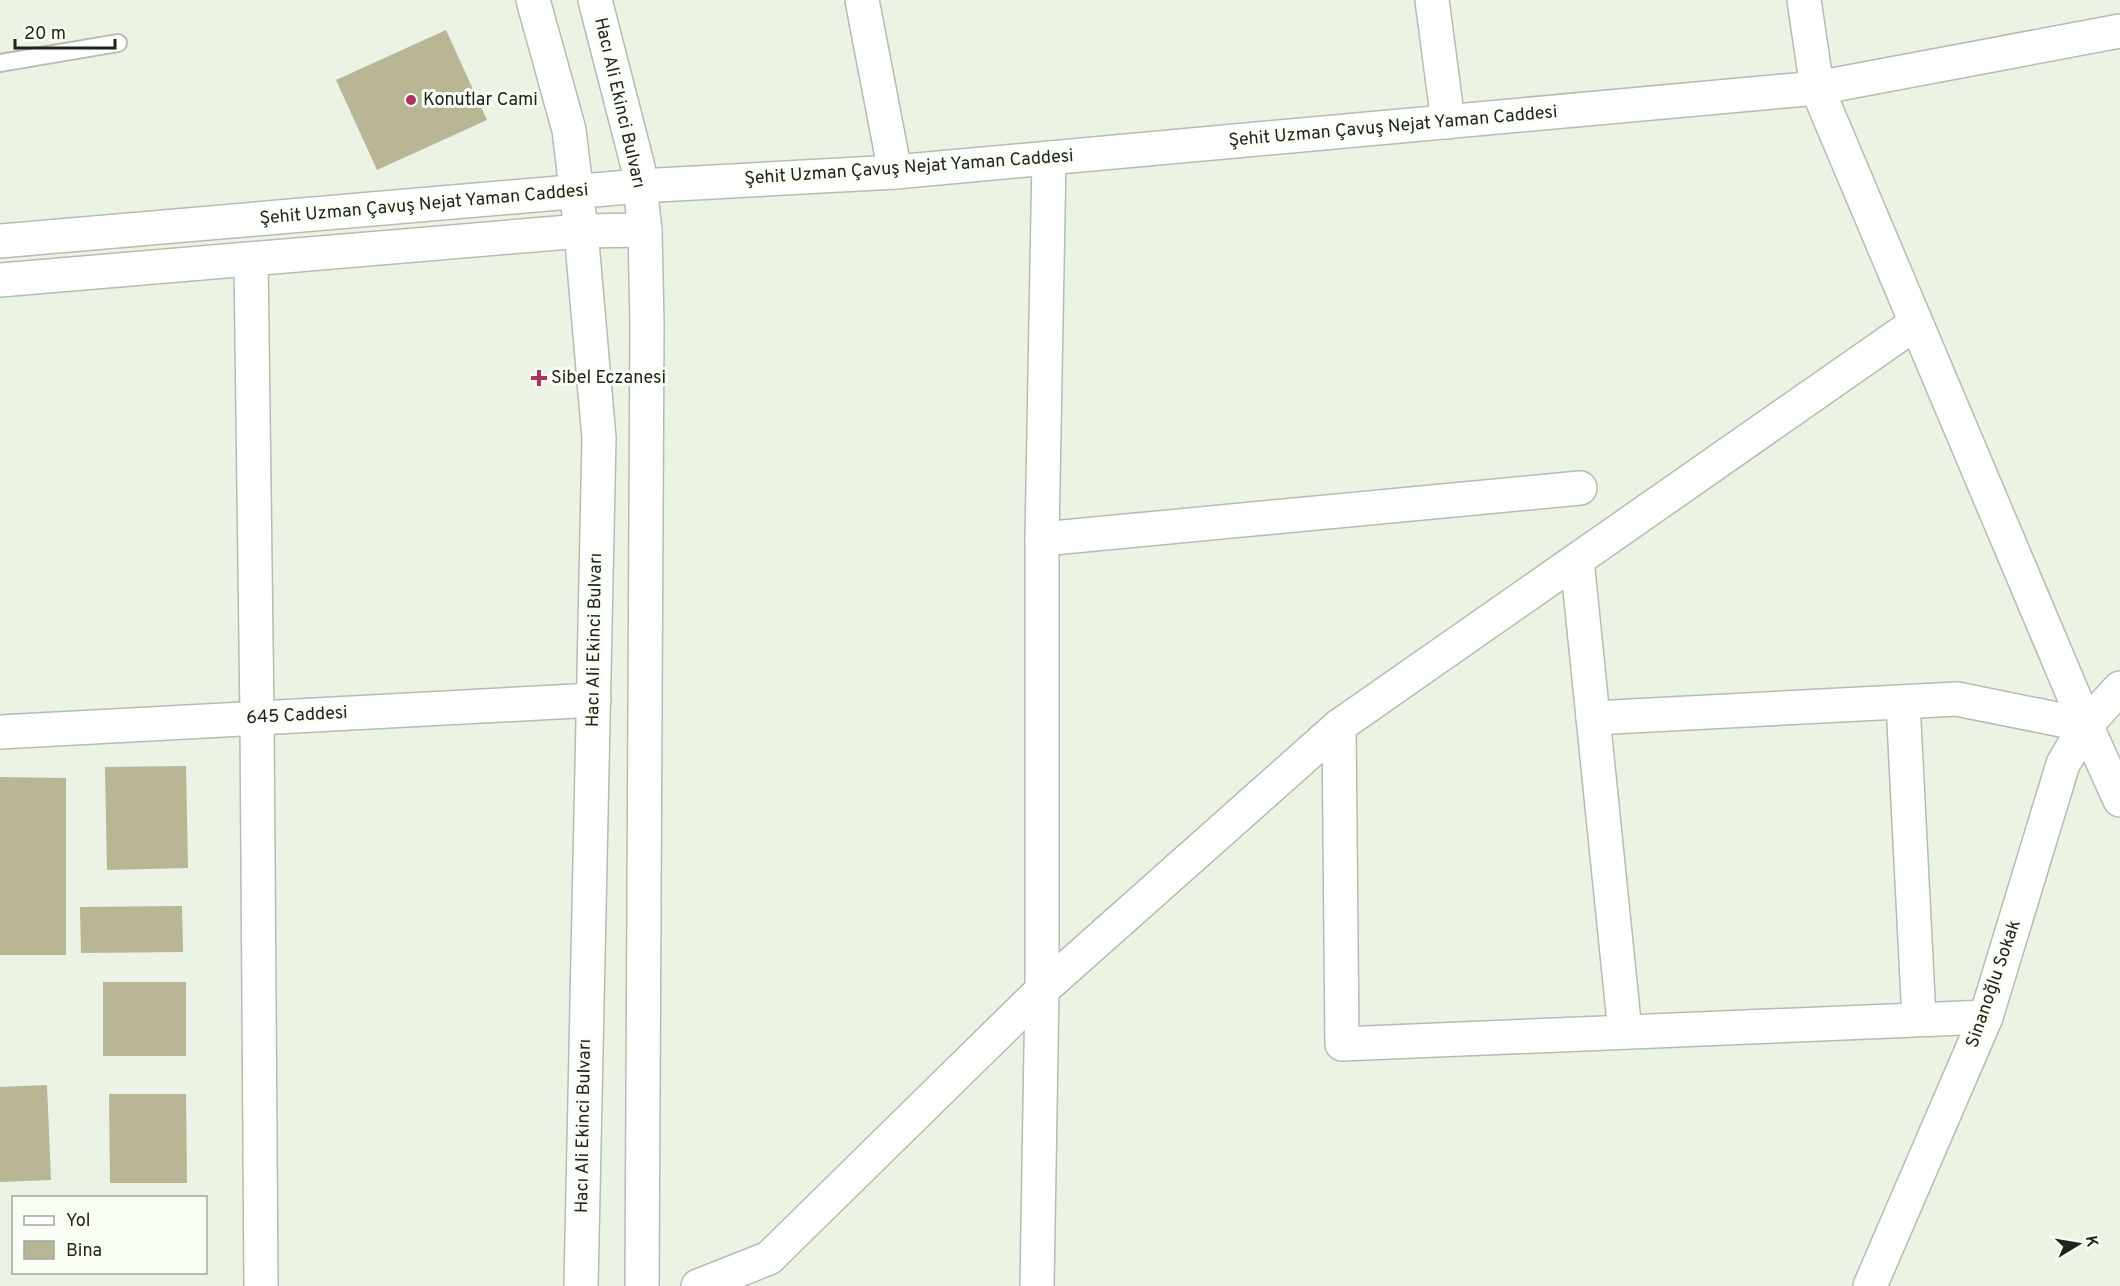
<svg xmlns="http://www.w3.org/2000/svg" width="2120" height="1286" viewBox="0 0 2120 1286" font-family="Overpass,sans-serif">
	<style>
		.building { fill: #b8b695 }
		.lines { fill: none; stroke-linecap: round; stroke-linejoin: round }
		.service-casing { stroke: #b6bdaf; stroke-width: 20 }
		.minor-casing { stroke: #b6bdaf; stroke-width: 36 }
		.tertiary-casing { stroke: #b6bdaf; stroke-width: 36 }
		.service { stroke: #fff; stroke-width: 16 }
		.minor { stroke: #fff; stroke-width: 33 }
		.tertiary { stroke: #fff; stroke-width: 33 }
		.poi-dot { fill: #ba2d63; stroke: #fafff6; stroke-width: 2 }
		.labels { text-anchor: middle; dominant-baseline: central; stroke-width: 6; stroke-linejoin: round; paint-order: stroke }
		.poi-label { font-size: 18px; fill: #20231e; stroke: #fafff6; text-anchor: start }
		.street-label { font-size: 18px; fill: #20231e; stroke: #fafff6 }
	</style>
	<rect width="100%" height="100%" fill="#ebf3e5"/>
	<g class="building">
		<path d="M446 30 487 120 377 170 336 80Z"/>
		<path d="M186 766 188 868 107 870 105 767Z"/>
		<path d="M0 777 66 778V955H0Z"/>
		<path d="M182 906 183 952 81 953 80 907Z"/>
		<rect x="103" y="982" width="83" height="74"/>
		<path d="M47 1085 51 1180 0 1182V1087Z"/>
		<path d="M109 1094H186L187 1183H110Z"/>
	</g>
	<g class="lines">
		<defs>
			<path id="service" d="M0 63 118 43"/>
			<g id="minor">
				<path d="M862 0 895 172"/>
				<path d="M1432 0 1448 122"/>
				<path d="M1804 0 1817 88 2086 725 2120 800"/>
				<path d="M1817 88 2120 31"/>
				<path d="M251 259 257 718 261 1286"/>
				<path d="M1042 539 1580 488"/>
				<path d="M1577 560 1625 1032"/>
				<path d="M1903 702 1919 1019"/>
				<path d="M1593 718 1957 699 2086 725"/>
				<path d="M1339 726 1342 1044 1986 1017"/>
				<path d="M0 732 594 700"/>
				<path d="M698 1286 769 1258 1042 990 1339 726 1916 323"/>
				<path d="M1037 1286 1042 990V539L1049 158"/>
				<path d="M1870 1286 1986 1017 2063 764 2086 725 2120 688"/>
			</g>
			<g id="tertiary">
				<path d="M533 0 569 130 581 231 599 438 581 1286"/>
				<path d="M595 0 638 167 645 230 647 324 642 1286"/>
				<path d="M0 241 640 186 895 172 1817 88"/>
				<path d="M0 280 581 231 645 230"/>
			</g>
		</defs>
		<use href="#service" class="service-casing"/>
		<use href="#minor" class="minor-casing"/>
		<use href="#tertiary" class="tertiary-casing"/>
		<use href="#service" class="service"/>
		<use href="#minor" class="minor"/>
		<use href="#tertiary" class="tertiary"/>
	</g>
	<g class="poi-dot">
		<circle cx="411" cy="100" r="6"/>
		<path d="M536 369h6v6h6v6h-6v6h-6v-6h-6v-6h6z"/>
	</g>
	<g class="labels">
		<g class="poi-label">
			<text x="423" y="100">Konutlar Cami</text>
			<text x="551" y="378">Sibel Eczanesi</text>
		</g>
		<g class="street-label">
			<text transform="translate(619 103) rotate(77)">Hacı Ali Ekinci Bulvarı</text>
			<text transform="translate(1393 127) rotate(-5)">Şehit Uzman Çavuş Nejat Yaman Caddesi</text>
			<text transform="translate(909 168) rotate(-4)">Şehit Uzman Çavuş Nejat Yaman Caddesi</text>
			<text transform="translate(424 205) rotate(-5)">Şehit Uzman Çavuş Nejat Yaman Caddesi</text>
			<text transform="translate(595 640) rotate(-89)">Hacı Ali Ekinci Bulvarı</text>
			<text transform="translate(297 716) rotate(-3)">645 Caddesi</text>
			<text transform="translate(1994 984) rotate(-71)">Sinanoğlu Sokak</text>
			<text transform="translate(584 1126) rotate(-89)">Hacı Ali Ekinci Bulvarı</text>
		</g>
	</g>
	<rect x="12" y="1196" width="195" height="78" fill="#fafff6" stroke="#a3a7a0" stroke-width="1.5"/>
	<rect x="24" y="1216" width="30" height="9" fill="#ffffff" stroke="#a3a7a0" stroke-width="1.5"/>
	<text x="66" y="1226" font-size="18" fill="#20231e">Yol</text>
	<rect x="24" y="1241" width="30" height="18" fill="#b8b695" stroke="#a3a7a0" stroke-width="1.5"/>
	<text x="66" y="1256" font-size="18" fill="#20231e">Bina</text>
	<g transform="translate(2078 1244) rotate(79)" stroke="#fafff6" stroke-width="4.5" paint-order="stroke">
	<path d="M0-4.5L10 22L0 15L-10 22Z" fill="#20231e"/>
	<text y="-9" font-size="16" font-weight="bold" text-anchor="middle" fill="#20231e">K</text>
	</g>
	<path d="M15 39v9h100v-9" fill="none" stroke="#20231e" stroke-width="3"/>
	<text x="24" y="39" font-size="18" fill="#20231e" stroke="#fafff6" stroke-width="4.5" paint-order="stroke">20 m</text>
</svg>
